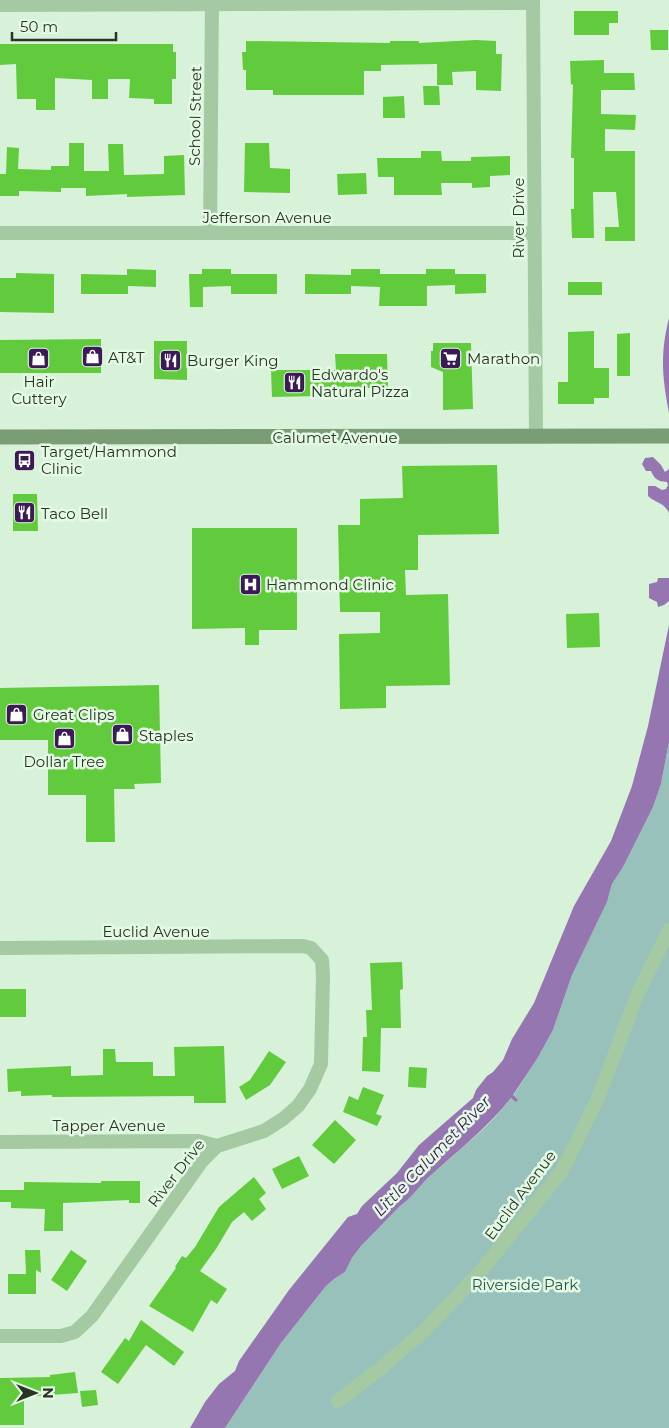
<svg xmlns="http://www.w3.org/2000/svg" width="669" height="1428" viewBox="0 0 669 1428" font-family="Montserrat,sans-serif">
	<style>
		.green { fill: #97c1ba }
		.water { fill: #9576b0 }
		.building { fill: #62ca3d }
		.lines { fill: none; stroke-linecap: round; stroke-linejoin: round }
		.street { stroke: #a5caa3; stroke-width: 14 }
		.secondary { stroke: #7b9d75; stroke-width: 15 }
		.labels { text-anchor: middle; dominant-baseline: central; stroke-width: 5; stroke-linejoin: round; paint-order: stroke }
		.street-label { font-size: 15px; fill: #283525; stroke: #e4fae4 }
		.poi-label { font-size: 15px; fill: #283525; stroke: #e4fae4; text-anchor: start }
		.park-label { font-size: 15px; fill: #28544e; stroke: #e4fae4 }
		.water-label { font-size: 16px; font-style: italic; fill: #3c1a57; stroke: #e4fae4 }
	</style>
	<rect width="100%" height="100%" fill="#d7f2d8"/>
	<path class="green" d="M669 742V1428H225L281 1343 326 1286 334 1279 345 1272 352 1258 361 1246 400 1206C411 1199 420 1185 430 1176 458 1151 489 1128 511 1098L517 1100 513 1096 537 1059 553 1030 572 975 607 902 612 884 623 867 653 807 661 784Z"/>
	<g class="water">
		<path d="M669 318V413C662 377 660 354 669 318Z"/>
		<path d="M653 457 661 465 665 472 669 469V513C664 502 655 503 648 496V486H655L662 490 666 489 668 485 667 482C658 481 655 480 651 471H646L642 464 645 458Z"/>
		<path d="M658 578H669V601L664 605 658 607 657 602 649 598V584L657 582Z"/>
		<path d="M669 625V742L661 784 653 807 623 867 612 884 607 902 572 975 553 1030 537 1059 513 1095 518 1100 516 1102 511 1098C488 1127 458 1151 430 1176 419 1186 411 1199 400 1206L361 1246 352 1258 345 1272 334 1279 326 1286 281 1343 225 1428H190L205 1402 219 1384 235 1371 239 1361 289 1290 348 1217 357 1214 362 1206 397 1173 419 1145 473 1098 476 1090 487 1076 493 1072 503 1060 512 1039 534 1003 574 906 611 841 632 786 648 726Z"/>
	</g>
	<g class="building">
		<path d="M574 11H618V23H609V35H574Z"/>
		<path d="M650 30H668V50H651Z"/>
		<path d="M476 40 496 41V54H502L501 91 476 90V71L452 72 453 85H437V64L381 65V71H364V95H273V90H246V70H243L242 52H246V41L390 43V41H419V43Z"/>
		<path d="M0 44H173V52H176V79H172V104H154V99L129 98 130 79H108V99H92V80L55 78V110H36V99H17L16 64 0 65Z"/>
		<path d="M604 60V73H634L635 90H601V114L636 115 635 130 605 129V151H635V241H605V227H619L616 192H593L594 238H572L571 209H574V158H571L573 84 571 85 570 61Z"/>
		<path d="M423 86H439L440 105H424Z"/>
		<path d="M404 96 405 118H383V97Z"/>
		<path d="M69 143H84V171H109L108 144H123L124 175 164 174V156L184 155 185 195 127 197V194L86 196V188H61V192L19 191V196H0V174H6L7 147 19 148 18 169 51 170V166H69Z"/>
		<path d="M245 143H269L270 168 290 169V193L244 192Z"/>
		<path d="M421 151H441L442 161H471V157L510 156V175L490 176V187L472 188V183H441L442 195H394V177H378L377 158H421Z"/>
		<path d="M366 173 367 194 338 195 337 174Z"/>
		<path d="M127 269 156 270V287L128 286V294H81V274L127 275Z"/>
		<path d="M202 269H231V274H277V294H231V286L203 287V307H190L189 274H202Z"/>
		<path d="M351 269H380V274H426V269H455V274H486V293L455 294V285L427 286V306H379L380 287 351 286V294H305V274L351 275Z"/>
		<path d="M16 273 54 274V313L0 312V278H16Z"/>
		<rect x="568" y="282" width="34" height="13"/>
		<path d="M594 331V368H609V398H594V404H558V382H568V332Z"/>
		<path d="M630 333V376H617V334Z"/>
		<path d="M101 339V373H0V340Z"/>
		<path d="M154 341H187V380L154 379Z"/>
		<path d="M433 343H471L473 409 443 410V372L431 367V351H433Z"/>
		<path d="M335 354H387L388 388H319V396L272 397 271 370H336Z"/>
		<path d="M497 465 499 534 418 535V570H405L406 595 448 594 450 685 386 686V708L340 709 339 634 380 633V612H340L338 525H360V499L403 498 402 466Z"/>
		<path d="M13 494H37L38 531H13Z"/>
		<path d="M192 528H297V630H259V645H245V628L192 629Z"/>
		<path d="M599 613 600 647 567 648 566 614Z"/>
		<path d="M159 685 161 783 134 784 135 789H114L115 842H86V795H48V740H0V688Z"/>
		<path d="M402 962 403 989 400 990 401 1028H381L380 1072 362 1071 363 1037H367L366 1010H372L370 963Z"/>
		<rect x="0" y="989" width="26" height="28"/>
		<path d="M224 1046 226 1103H194V1096L52 1097V1095L21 1096V1091L8 1092 7 1069 71 1066V1076L103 1075V1049H115L116 1062H153V1076H175L174 1047Z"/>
		<path d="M269 1051 286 1062 270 1085 246 1100 239 1087 250 1080Z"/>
		<path d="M409 1067 427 1068 426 1088 408 1087Z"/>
		<path d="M363 1087 384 1095 376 1114 382 1116 377 1126 343 1112 349 1096 358 1100Z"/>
		<path d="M335 1120 356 1140 334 1164 312 1145Z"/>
		<path d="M299 1156 309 1176 282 1189 272 1169Z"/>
		<path d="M254 1177 266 1193 259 1199 266 1209 252 1221 244 1212 232 1222 216 1249 200 1271 227 1289 217 1304 211 1300 193 1332 149 1306 176 1268 175 1267 182 1256 186 1258 195 1247 219 1207Z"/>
		<path d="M101 1181H140V1203H129V1200L63 1203V1231H44L45 1209 11 1208V1202H0V1190H24V1182L101 1183Z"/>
		<path d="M25 1250H40L41 1273 36 1270V1294H8V1274H26Z"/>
		<path d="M71 1250 87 1261 67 1291 51 1280Z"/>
		<path d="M141 1320 184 1352 174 1366 146 1345 118 1384 101 1372 125 1338 129 1341Z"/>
		<path d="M75 1372 78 1393 24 1397V1425H0V1378L50 1377V1375Z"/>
		<path d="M96 1390 98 1405 82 1407 80 1391Z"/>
	</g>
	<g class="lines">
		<g class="street">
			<path d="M533 0 536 436"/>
			<path d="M0 5 533 3"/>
			<path d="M0 233H534"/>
			<path d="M210 233 212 0"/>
			<path d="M0 948 303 946 311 948 322 960 323 976 321 1064 310 1089 298 1106 283 1119 264 1131 217 1146 202 1161 92 1316 75 1332 61 1336H0"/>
			<path d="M0 1142 198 1141 217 1146"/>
			<path d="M338 1401 380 1369 425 1330 481 1271 562 1171 598 1098 638 993 669 930"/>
		</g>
		<path class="secondary" d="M0 437 669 436"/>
	</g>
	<defs>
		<symbol id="shop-square" viewBox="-11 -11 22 22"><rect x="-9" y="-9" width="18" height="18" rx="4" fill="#3c1a57" stroke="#e4fae4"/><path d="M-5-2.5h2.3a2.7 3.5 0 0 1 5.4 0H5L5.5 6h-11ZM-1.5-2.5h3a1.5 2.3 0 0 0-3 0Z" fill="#fff"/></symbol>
		<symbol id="supermarket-square" viewBox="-11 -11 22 22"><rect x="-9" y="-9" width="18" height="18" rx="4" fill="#3c1a57" stroke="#e4fae4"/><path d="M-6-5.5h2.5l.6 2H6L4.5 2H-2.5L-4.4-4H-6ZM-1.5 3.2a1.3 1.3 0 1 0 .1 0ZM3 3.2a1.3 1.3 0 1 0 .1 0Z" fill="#fff"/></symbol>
		<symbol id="restaurant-square" viewBox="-11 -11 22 22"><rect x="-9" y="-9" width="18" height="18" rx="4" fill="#3c1a57" stroke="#e4fae4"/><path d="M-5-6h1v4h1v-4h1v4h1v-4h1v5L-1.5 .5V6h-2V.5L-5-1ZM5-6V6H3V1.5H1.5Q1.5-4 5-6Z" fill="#fff"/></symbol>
		<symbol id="bus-square" viewBox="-11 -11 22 22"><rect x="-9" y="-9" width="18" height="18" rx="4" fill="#3c1a57" stroke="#e4fae4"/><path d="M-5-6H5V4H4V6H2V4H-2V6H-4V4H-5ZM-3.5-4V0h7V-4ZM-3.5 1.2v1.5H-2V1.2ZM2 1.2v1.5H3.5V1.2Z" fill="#fff"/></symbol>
		<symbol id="hospital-square" viewBox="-11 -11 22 22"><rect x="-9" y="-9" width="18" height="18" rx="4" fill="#3c1a57" stroke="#e4fae4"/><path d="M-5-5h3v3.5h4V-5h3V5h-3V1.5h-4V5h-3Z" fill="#fff"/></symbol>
	</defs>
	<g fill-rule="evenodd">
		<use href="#shop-square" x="80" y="344" width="25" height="25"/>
		<use href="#shop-square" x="26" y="346" width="25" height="25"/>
		<use href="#supermarket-square" x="438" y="346" width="25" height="25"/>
		<use href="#restaurant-square" x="158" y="348" width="25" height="25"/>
		<use href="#restaurant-square" x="282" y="370" width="25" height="25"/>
		<use href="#bus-square" x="12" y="448" width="25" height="25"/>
		<use href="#restaurant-square" x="12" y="500" width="25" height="25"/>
		<use href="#hospital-square" x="238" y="572" width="25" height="25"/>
		<use href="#shop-square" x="4" y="702" width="25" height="25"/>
		<use href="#shop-square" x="110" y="722" width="25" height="25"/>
		<use href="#shop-square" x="52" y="726" width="25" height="25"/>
	</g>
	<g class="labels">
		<g class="street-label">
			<text transform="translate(195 116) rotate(-89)">School Street</text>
			<text x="267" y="217">Jefferson Avenue</text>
			<text transform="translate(518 218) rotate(-90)">River Drive</text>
			<text x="335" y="437">Calumet Avenue</text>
			<text x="156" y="931">Euclid Avenue</text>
			<text x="109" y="1125">Tapper Avenue</text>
			<text transform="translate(176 1173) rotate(-52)">River Drive</text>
			<text transform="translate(520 1195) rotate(-53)">Euclid Avenue</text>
		</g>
		<g class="poi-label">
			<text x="108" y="357">AT&amp;T</text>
			<text x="467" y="358">Marathon</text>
			<text x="187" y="360">Burger King</text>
			<text x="311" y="374">Edwardo's<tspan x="311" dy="17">Natural Pizza</tspan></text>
			<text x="39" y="381" text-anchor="middle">Hair<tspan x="39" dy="17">Cuttery</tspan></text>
			<text x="41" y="451">Target/Hammond<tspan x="41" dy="17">Clinic</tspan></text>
			<text x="41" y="513">Taco Bell</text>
			<text x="266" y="584">Hammond Clinic</text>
			<text x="33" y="714">Great Clips</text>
			<text x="139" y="735">Staples</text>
			<text x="64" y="761" text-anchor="middle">Dollar Tree</text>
		</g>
		<g class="park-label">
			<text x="525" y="1284">Riverside Park</text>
		</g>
		<g class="water-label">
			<text transform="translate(432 1156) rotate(-46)">Little Calumet River</text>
		</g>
	</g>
	<g transform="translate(35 1393) rotate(90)" stroke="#e4fae4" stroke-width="4" paint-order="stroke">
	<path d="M0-4L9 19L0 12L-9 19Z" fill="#283525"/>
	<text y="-8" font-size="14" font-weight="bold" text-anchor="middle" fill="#283525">N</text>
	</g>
	<path d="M12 32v8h104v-8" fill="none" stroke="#283525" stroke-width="2.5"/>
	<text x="20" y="32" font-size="15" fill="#283525" stroke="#e4fae4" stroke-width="4" paint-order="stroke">50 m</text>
</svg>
